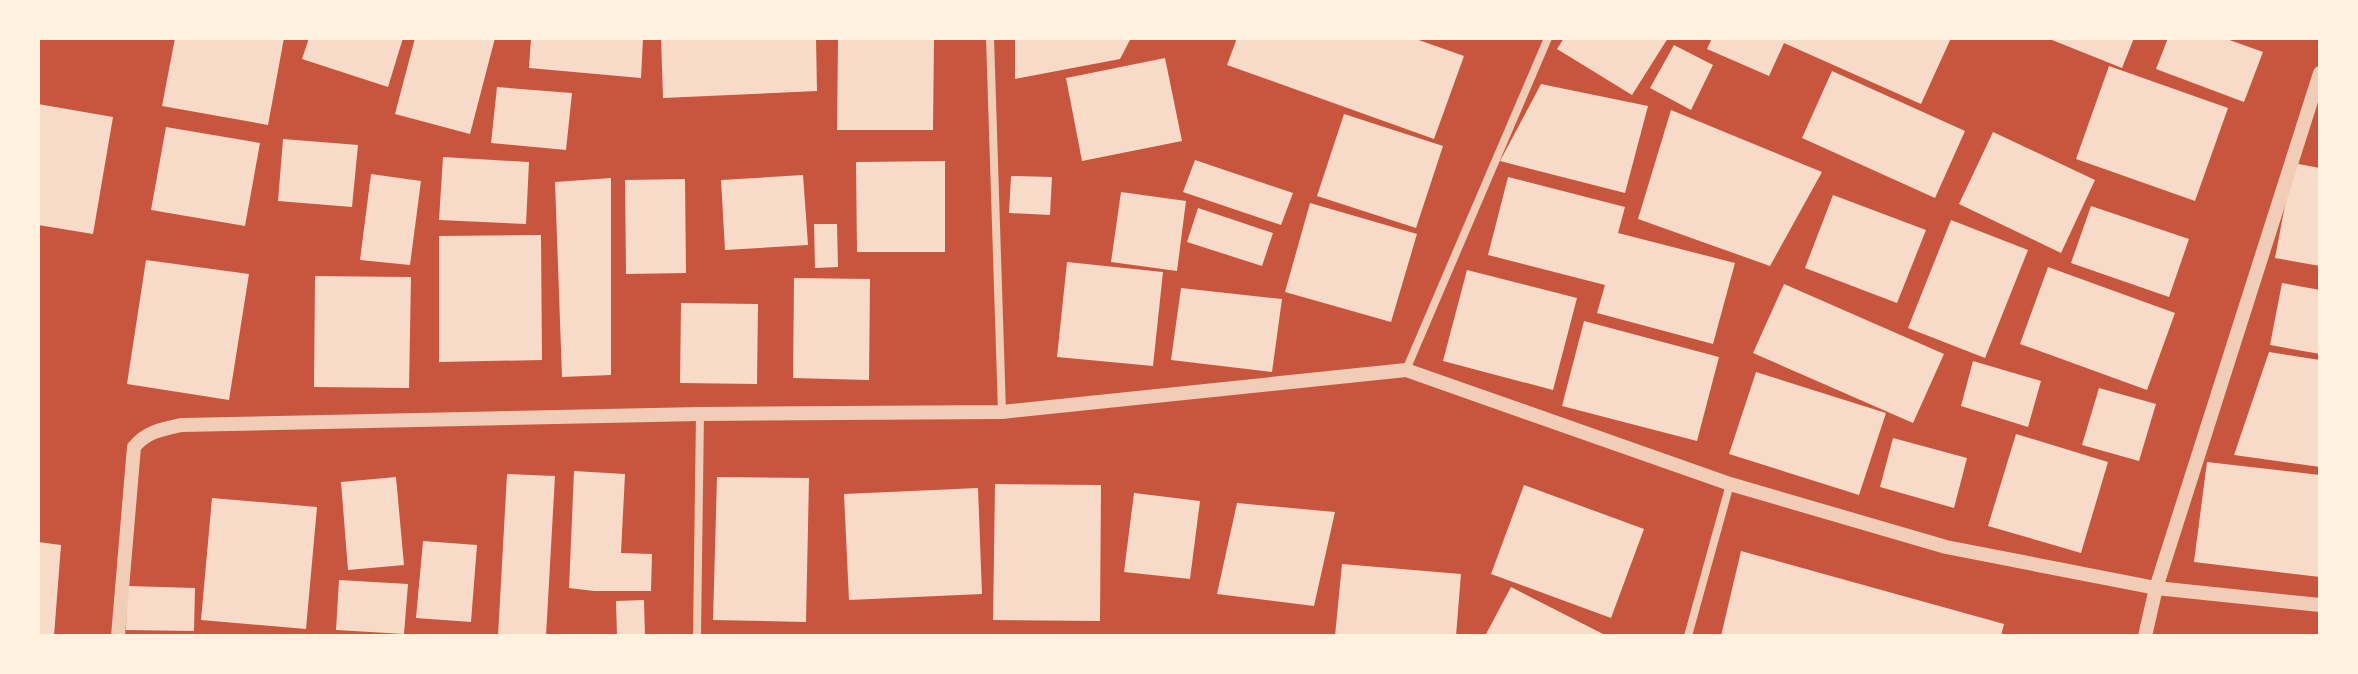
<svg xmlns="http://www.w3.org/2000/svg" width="2358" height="674" viewBox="0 0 2358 674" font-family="Manrope,sans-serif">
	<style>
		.building { fill: #f7dbc8 }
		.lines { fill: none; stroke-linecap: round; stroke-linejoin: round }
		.minor { stroke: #f1ccb7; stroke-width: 8 }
		.tertiary { stroke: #f1ccb7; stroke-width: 14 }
	</style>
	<rect width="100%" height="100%" fill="#c8553d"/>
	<g class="building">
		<path d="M175 38H284L268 125 162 106Z"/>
		<path d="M309 38H403L388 87 302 59Z"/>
		<path d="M415 38H495L470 134 395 114Z"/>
		<path d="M531 38H643L641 78 529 68Z"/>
		<path d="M661 38H816L817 91 663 98Z"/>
		<path d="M838 38H934L933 130H837Z"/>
		<path d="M1015 38H1131L1120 59 1015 79Z"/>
		<path d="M1237 38H1413L1464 56 1434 139 1227 65Z"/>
		<path d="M1564 38H1668L1632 95 1557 49Z"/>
		<path d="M1712 38H1951L1921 104 1784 43 1769 76 1707 49Z"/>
		<path d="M2047 38H2134L2122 68Z"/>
		<path d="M2168 38H2224L2263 52 2244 102 2156 69Z"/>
		<path d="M1674 45 1713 65 1691 110 1650 88Z"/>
		<path d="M1165 58 1182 141 1082 161 1066 78Z"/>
		<path d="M2109 66 2228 108 2195 201 2076 159Z"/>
		<path d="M1832 71 1965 131 1935 198 1802 138Z"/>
		<path d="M1541 84 1648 106 1625 193 1500 161Z"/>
		<path d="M497 87 572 93 566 150 491 143Z"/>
		<path d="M38 104 113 117 93 234 38 225Z"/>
		<path d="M1671 110 1822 172 1770 266 1638 219Z"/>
		<path d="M1344 114 1443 146 1416 228 1317 196Z"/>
		<path d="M166 127 260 143 245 226 151 210Z"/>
		<path d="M1993 132 2095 180 2061 253 1959 204Z"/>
		<path d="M283 139 358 145 352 207 278 201Z"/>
		<path d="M443 157 529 162 526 224 439 220Z"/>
		<path d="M1195 160 1293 193 1281 225 1183 192Z"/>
		<path d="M945 161V252H857L856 162Z"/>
		<path d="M2293 163 2320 168V266L2275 258Z"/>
		<path d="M371 174 421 181 410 265 360 260Z"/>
		<path d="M803 175 808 245 725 250 721 180Z"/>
		<path d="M1011 176 1052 177 1050 215 1009 213Z"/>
		<path d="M1508 177 1625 207 1618 233 1735 263 1713 344 1597 313 1605 285 1488 255Z"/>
		<path d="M611 178V375L562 377 555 182Z"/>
		<path d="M685 179 686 273 626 274 625 180Z"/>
		<path d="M1121 192 1186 201 1177 271 1111 262Z"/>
		<path d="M1833 195 1926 230 1897 303 1805 268Z"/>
		<path d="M1310 203 1417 234 1391 322 1285 292Z"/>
		<path d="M2091 206 2189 239 2169 297 2071 263Z"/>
		<path d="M1198 208 1273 233 1262 266 1187 242Z"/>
		<path d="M1951 220 2028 250 1985 358 1908 328Z"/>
		<path d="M814 224H837L838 267 815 268Z"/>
		<path d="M541 235 542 360 439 362V236Z"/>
		<path d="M146 260 249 274 229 400 127 384Z"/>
		<path d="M1067 262 1163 272 1153 366 1057 357Z"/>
		<path d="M2048 267 2175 313 2147 390 2020 344Z"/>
		<path d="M1467 270 1577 298 1553 390 1443 361Z"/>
		<path d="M315 276 411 277 409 388 314 387Z"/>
		<path d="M794 278 870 279 869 380 793 378Z"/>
		<path d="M2282 283 2320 290V354L2270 345Z"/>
		<path d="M1784 284 1944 354 1913 423 1753 353Z"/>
		<path d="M1181 288 1282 299 1272 372 1171 360Z"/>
		<path d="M681 303 758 304 757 384 680 383Z"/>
		<path d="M1584 321 1719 357 1697 441 1562 406Z"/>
		<path d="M2269 352 2320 360V467L2234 455Z"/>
		<path d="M1973 361 2041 381 2028 427 1961 406Z"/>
		<path d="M1756 372 1886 413 1859 495 1729 454Z"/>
		<path d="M2099 388 2156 404 2139 461 2082 445Z"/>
		<path d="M2016 434 2108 462 2081 553 1988 526Z"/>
		<path d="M1893 438 1967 458 1954 508 1880 487Z"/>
		<path d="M2207 462 2320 475V577L2194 562Z"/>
		<path d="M574 471 625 474 621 553 652 554 651 591H594L569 588Z"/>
		<path d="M507 474 555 476 546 636H498Z"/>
		<path d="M396 477 404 565 348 570 341 482Z"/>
		<path d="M717 477 809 478 806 622 713 620Z"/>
		<path d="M995 484 1101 485 1100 621 993 620Z"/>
		<path d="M1524 485 1644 529 1611 618 1491 574Z"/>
		<path d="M978 488 982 594 849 600 844 494Z"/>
		<path d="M1134 493 1200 501 1190 579 1124 572Z"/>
		<path d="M212 498 317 507 306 629 201 620Z"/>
		<path d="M1237 503 1335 512 1314 606 1217 594Z"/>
		<path d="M423 541 477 545 471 622 416 618Z"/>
		<path d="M38 542 61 545 54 636 38 635Z"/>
		<path d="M1741 551 2004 624 2001 636H1721Z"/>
		<path d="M1342 564 1461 574 1456 636H1335Z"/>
		<path d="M339 580 408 584 404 634 336 630Z"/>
		<path d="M127 586 195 588 194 631 126 630Z"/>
		<path d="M1511 587 1607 636H1485Z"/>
		<path d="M644 600 645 636H617L616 601Z"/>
	</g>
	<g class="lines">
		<g class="minor">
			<path d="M990 38 1002 412"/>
			<path d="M1406 370 1548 38"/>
			<path d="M697 636 700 414"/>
			<path d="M1688 636 1730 484"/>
		</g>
		<g class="tertiary">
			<path d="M118 636 134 447C146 432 162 429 181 425L700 414 1002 412 1406 370 1730 484 1946 547 2156 588 2320 605"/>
			<path d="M2145 636 2156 588 2320 73"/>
		</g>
	</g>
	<rect width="2358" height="674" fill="none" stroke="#fff3e0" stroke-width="80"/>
</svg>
